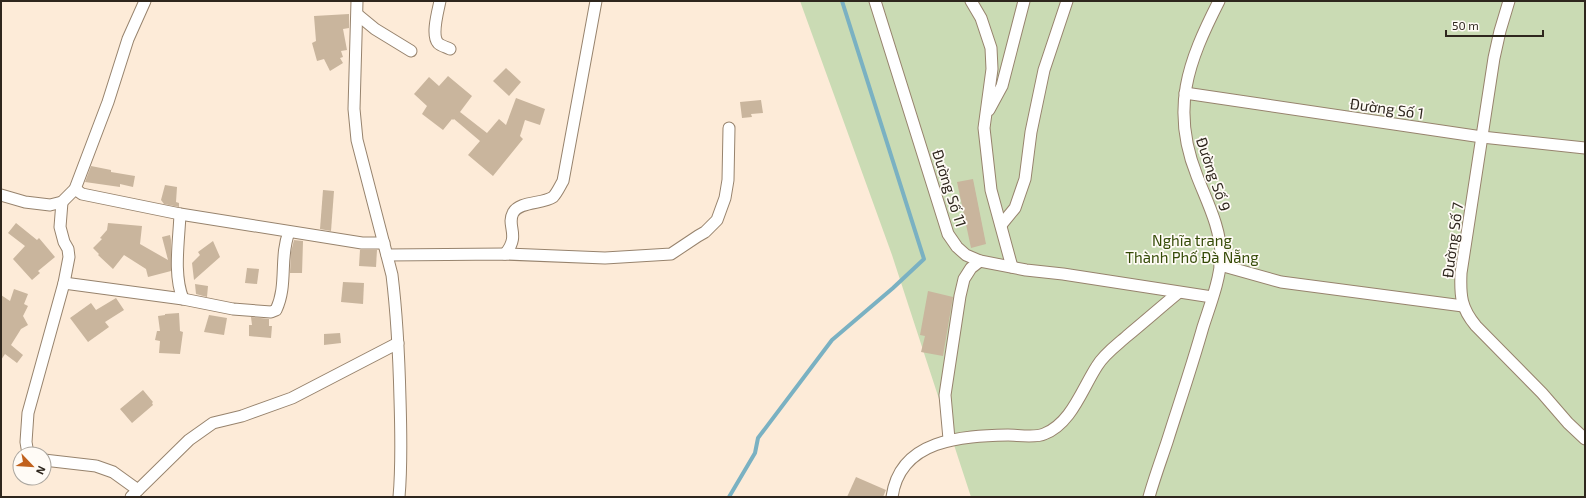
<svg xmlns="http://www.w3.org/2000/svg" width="1586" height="498" viewBox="0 0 1586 498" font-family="'Exo 2',sans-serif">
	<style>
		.green { fill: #cadbb4 }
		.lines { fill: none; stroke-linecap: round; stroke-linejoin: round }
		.stream { stroke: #7ab1c2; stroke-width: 4 }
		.building { fill: #c9b59d }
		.minor-casing { stroke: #97836d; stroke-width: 13 }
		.minor { stroke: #fff; stroke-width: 11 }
		.labels { text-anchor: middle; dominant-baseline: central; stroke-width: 3.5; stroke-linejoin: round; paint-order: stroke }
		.street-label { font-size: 15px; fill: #2e261d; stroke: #fffbf6 }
		.park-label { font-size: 15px; fill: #344a06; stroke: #fffbf6 }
	</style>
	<rect width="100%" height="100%" fill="#fdebd8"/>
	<path class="green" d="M800 1H1585V497H971L892 255Z"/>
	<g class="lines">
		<path class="stream" d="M729 497 755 453 758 438 832 340 893 288 924 259 842 1"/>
	</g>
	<g class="building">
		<path d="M349 14V28L343 29 347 50 341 51 343 57 340 58 343 63 330 71 324 59 317 61 312 43 316 41 314 16Z"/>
		<path d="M506 68 521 82 509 96 493 81Z"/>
		<path d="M448 76 472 96 460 112 487 133 499 119 506 125 516 98 545 109 540 125 525 120 520 136 523 139 493 176 468 155 480 141 454 119 453 120 452 119 443 130 422 114 427 106 414 94 429 77 439 86Z"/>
		<path d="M761 100 763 113 751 114 752 117 742 118 740 102Z"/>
		<path d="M91 166 111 170V172L135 176 133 187 120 184V187L85 182Z"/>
		<path d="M973 179 986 244 971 248 957 182Z"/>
		<path d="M165 185 177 187 176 202 179 203V207L164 204 161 200Z"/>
		<path d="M323 190 334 191 331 231 320 229Z"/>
		<path d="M16 223 37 240 39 238 55 257 38 271 40 273 32 280 13 259 25 246 8 233Z"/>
		<path d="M108 223 142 226 140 244 168 260 162 237 170 235 171 240V271L148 277 146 269 124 255 113 269 98 255 99 254 93 248 102 239 100 238 107 230Z"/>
		<path d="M294 240 303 241 302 273H290L291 252Z"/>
		<path d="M213 241 220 257 194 280 192 263 200 255 198 252Z"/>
		<path d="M360 250H377L376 267 359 266Z"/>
		<path d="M247 268 259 269 257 284 245 283Z"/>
		<path d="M343 282 364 283 363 304 341 302Z"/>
		<path d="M195 284 208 286 207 297 196 294Z"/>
		<path d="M14 289 28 294 24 304 28 306 23 316 28 325 21 329 11 345 23 355 17 363 5 354 1 360V295L10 301Z"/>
		<path d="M928 291 953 297 943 356 921 352 925 336 920 335Z"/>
		<path d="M116 298 124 310 105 322 109 327 88 342 70 318 91 303 96 310Z"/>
		<path d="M179 313 180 331 183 332 180 354 159 353 160 341 155 340 157 331H160L158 316 165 315V314Z"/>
		<path d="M209 315 227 318 224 335 204 332Z"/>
		<path d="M251 317 269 319V326H272L271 338 249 336V325H252Z"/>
		<path d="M340 333 341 343 324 345V334Z"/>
		<path d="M143 390 153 402 152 403 153 405 132 423 120 409Z"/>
		<path d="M856 477 886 490 883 497H847Z"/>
	</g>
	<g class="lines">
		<defs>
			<g id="minor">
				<path d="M357 1 354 109 357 140 392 275C397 316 399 358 400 399 401 432 402 464 399 497"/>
				<path d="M440 1C438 11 431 35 438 43 441 46 446 47 450 49"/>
				<path d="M875 1 948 234 957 247 966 255 980 261 1026 270 1063 274 1212 297"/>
				<path d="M971 1 981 18 991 48 992 69 984 128 991 190 1012 267"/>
				<path d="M1509 1 1500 31 1494 58 1461 273C1460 296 1461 308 1476 326L1542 393 1568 423 1585 439"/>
				<path d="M358 15 375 29 411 51"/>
				<path d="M1185 93 1482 137 1585 148"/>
				<path d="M989 110 1002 86 1024 1"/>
				<path d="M75 189 82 194 180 214 362 243H384"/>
				<path d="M1 195 25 202 50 205 62 202 75 189 108 102 128 39 145 1"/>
				<path d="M180 214C179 241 173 274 183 299"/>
				<path d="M1001 225 1015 208 1025 179 1031 132 1044 70 1067 1"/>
				<path d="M505 254C521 235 506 226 513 213 519 201 543 204 553 197 557 193 560 186 563 181L596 1"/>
				<path d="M387 255 505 254 605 258 671 254 698 236 705 232 717 220 725 198 728 180 729 128"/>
				<path d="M1220 265 1281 282 1463 306"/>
				<path d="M64 283 183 299 233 309 271 312 276 310C288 285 279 257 289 232"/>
				<path d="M949 439 945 395 960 296 964 279 971 268 980 261"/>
				<path d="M28 454 26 442 28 413 64 283 69 257 68 249 64 242 60 227 62 202"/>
				<path d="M44 460 96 466 113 472 138 490"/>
				<path d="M131 497 189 440 213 423 242 416 292 398 398 343"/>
				<path d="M892 497C900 439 962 436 1008 435 1017 435 1036 438 1044 434 1071 424 1082 389 1097 366 1104 354 1117 345 1127 336 1144 322 1161 307 1178 293"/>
				<path d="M1149 497C1154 479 1161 460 1167 442 1179 404 1192 366 1203 327 1210 305 1220 280 1221 257 1221 228 1207 202 1197 176 1170 109 1188 62 1219 1"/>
			</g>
		</defs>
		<use href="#minor" class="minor-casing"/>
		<use href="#minor" class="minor"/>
	</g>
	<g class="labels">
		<g class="street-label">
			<text transform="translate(1387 108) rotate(8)">Đường Số 1</text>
			<text transform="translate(1214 174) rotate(71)">Đường Số 9</text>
			<text transform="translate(950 188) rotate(72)">Đường Số 11</text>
			<text transform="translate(1452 240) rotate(-82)">Đường Số 7</text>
		</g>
		<g class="park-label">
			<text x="1192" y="240">Nghĩa trang<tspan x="1192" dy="17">Thành Phố Đà Nẵng</tspan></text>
		</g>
	</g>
	<rect width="1586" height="498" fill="none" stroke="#2e261d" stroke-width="4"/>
	<g transform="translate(32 466) rotate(115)"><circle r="19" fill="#fffbf6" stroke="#aba69f"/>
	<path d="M0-3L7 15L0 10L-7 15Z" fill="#c1611d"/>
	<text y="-6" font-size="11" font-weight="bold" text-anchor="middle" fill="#2e261d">N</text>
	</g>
	<path d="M1446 30v6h97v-6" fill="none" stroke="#2e261d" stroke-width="2"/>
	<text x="1452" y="30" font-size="12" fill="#2e261d" stroke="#fffbf6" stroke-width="3" paint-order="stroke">50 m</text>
</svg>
